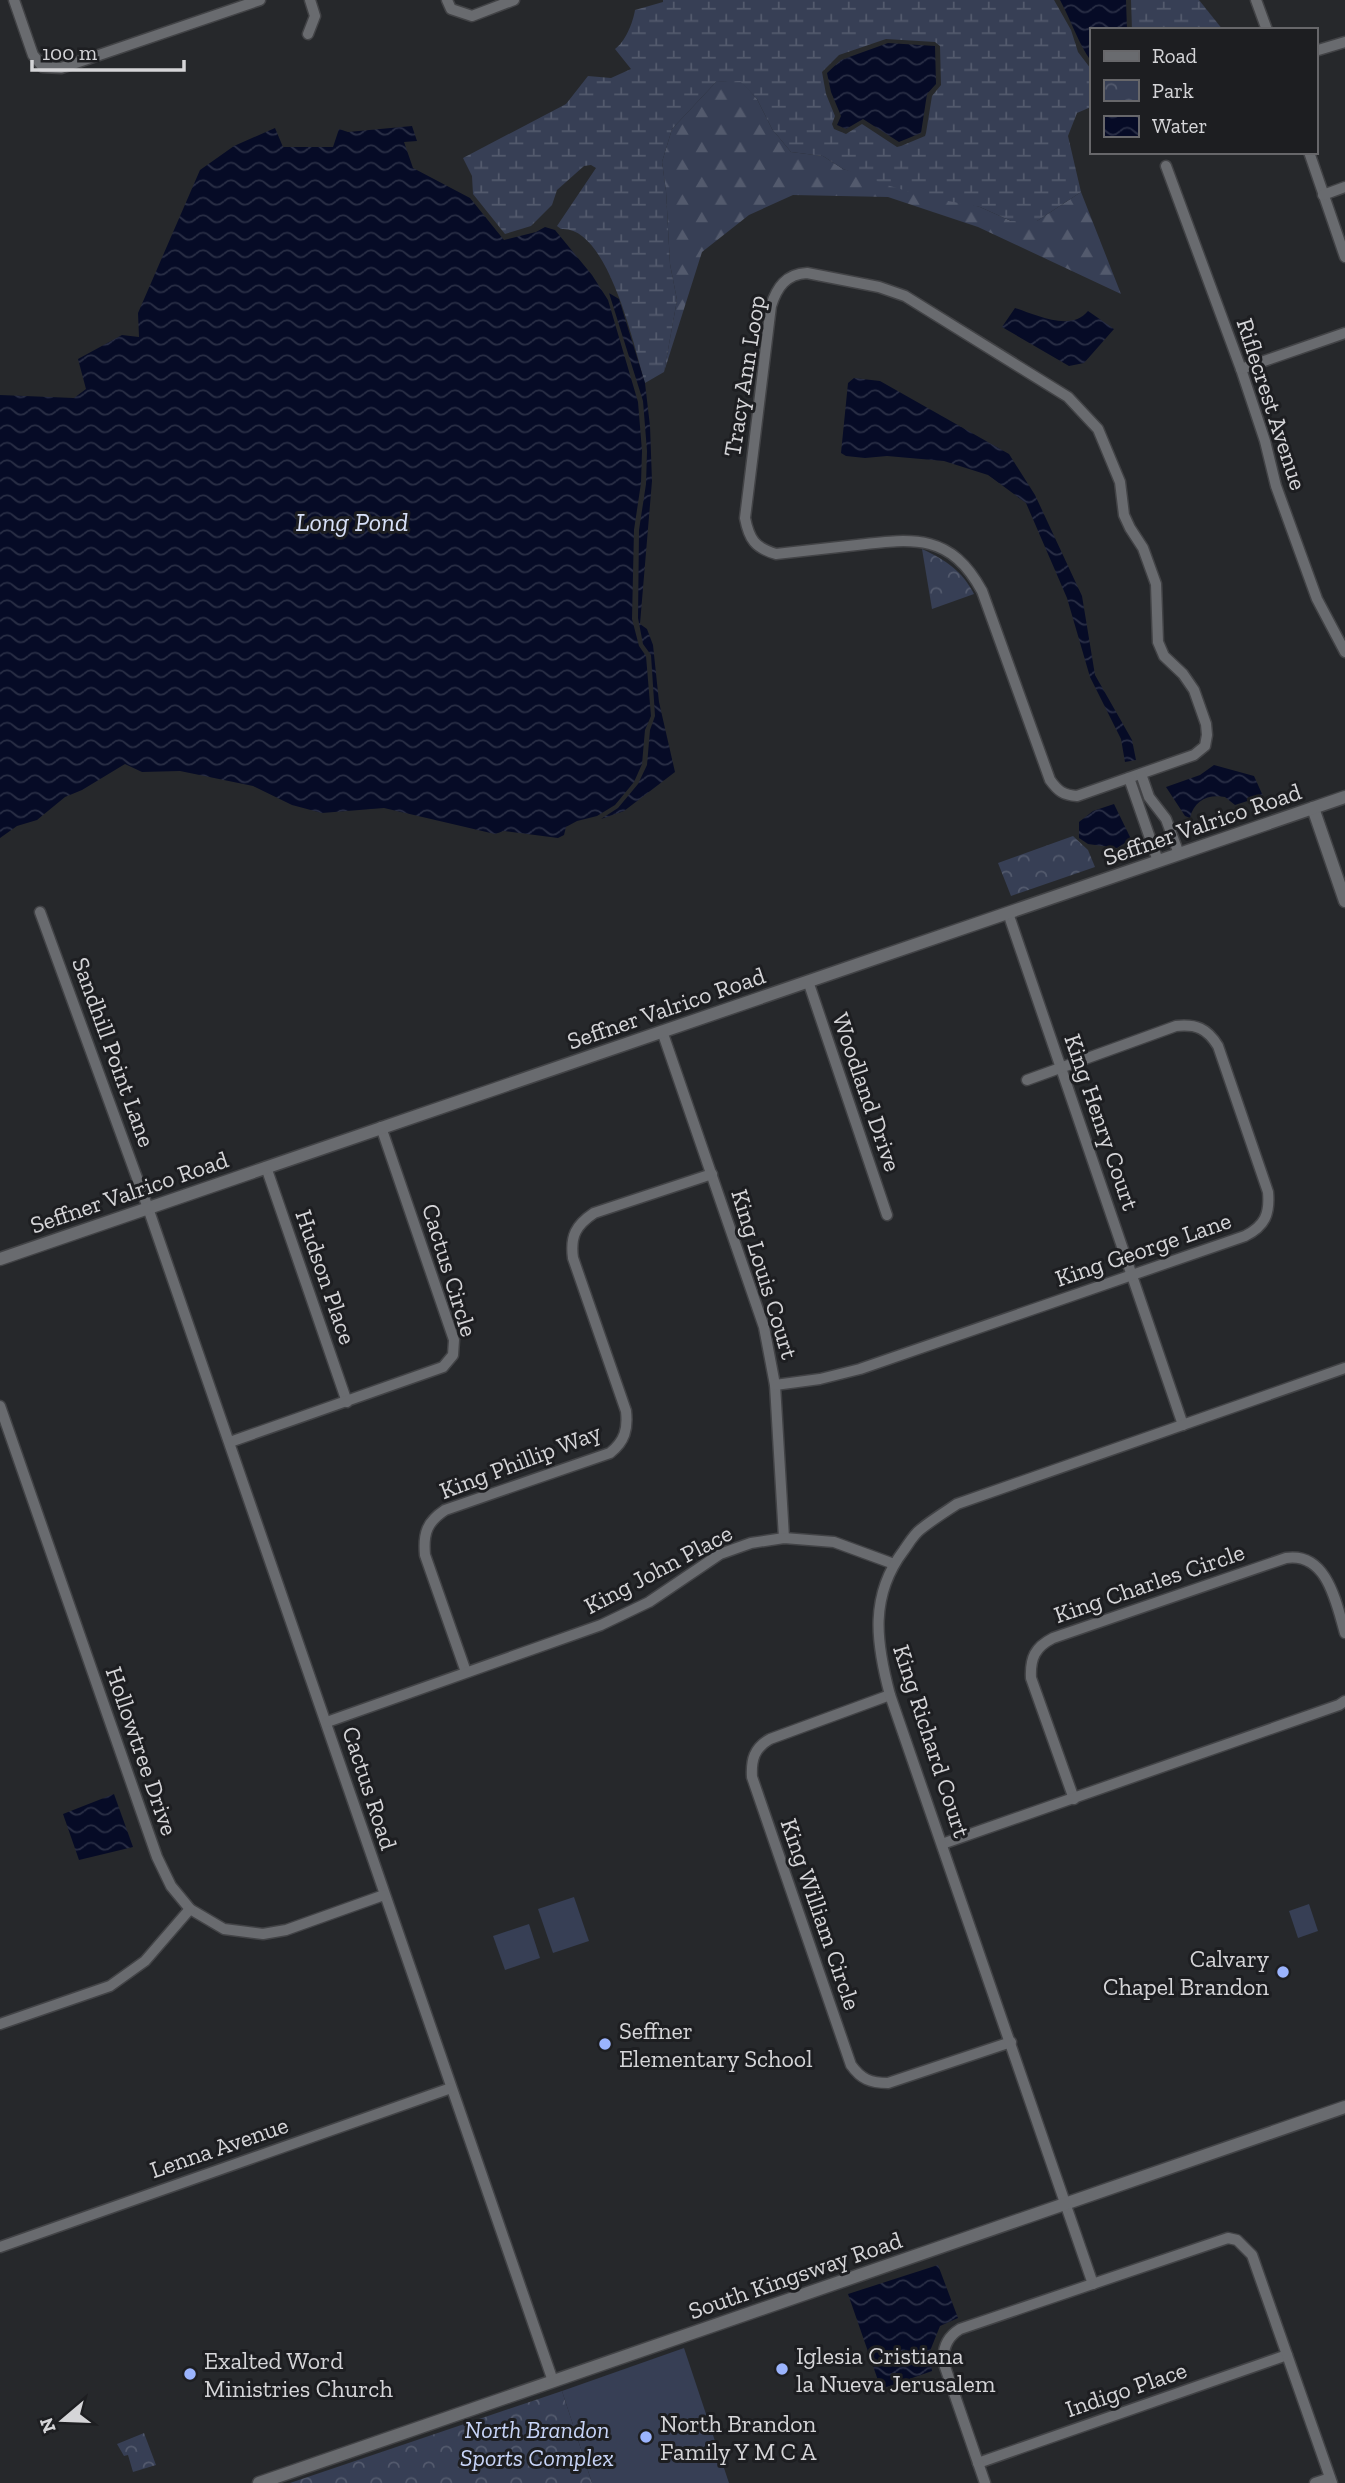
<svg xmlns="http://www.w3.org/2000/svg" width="1345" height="2483" viewBox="0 0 1345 2483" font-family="'Zilla Slab',serif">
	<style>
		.forest { fill: url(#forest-firs) }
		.wetland { fill: url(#wetland-marsh); fill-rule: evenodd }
		.park { fill: url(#park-crowns) }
		.pitch { fill: #373f55 }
		.water { fill: url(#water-waves) }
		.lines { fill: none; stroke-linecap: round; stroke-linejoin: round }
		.minor-casing { stroke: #424346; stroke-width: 13 }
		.tertiary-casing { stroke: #424346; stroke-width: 15 }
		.minor { stroke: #696b6f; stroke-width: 10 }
		.tertiary { stroke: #696b6f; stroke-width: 12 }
		.poi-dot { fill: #9bb4fd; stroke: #1d1e21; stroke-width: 2.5 }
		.labels { text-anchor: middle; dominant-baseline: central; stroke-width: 6; stroke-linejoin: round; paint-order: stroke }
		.street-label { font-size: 24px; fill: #d5d5d8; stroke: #1d1e21 }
		.poi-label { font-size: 24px; fill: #d5d5d8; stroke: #1d1e21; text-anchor: start }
		.park-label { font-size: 24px; font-style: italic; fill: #c7d4f7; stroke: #1d1e21 }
		.water-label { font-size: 26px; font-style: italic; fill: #d8e1f9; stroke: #1d1e21 }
	</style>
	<defs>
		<pattern id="forest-firs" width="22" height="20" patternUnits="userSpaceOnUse" patternTransform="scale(1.75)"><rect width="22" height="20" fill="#373f55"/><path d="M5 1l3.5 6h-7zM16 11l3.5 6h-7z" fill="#535a6d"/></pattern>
		<pattern id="wetland-marsh" width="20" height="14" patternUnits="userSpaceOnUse" patternTransform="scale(1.75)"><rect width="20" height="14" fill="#373f55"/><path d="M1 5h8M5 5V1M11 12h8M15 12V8" fill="none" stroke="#535a6d"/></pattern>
		<pattern id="park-crowns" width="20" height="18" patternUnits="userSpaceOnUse" patternTransform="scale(1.75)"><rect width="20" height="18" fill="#373f55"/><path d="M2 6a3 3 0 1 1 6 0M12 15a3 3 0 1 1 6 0" fill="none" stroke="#535a6d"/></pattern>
		<pattern id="water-waves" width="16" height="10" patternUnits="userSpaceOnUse" patternTransform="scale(1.75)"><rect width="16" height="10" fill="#060b26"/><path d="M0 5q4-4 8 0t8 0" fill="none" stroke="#292e45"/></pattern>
	</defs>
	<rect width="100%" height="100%" fill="#26282b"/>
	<path class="forest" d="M740 80 757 99 772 129 791 152 823 156 843 169 980 207 1011 221H1037L1081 192 1121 294 978 227 888 197 793 195 749 215 702 252 664 372 677 300 670 264 666 191 662 162 672 129 716 82Z"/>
	<g class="wetland">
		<path d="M663 0H1054L1071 30 1078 52 1091 69V107L1077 113 1068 136 1081 192 1037 221H1011L980 207 927 197 890 186 843 169 823 156 791 152 772 129 757 99 740 81 716 82 672 129 662 162 666 191 670 264 677 300 664 372 645 383C634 347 608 225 561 229L557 226 596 168 591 165 584 166 557 190 552 205 531 226 505 234 473 194 472 176 463 158 566 104 588 76 611 78 631 69 615 49C625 42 633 23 635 10L663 2ZM886 39 935 42 940 46 941 85 932 96 926 133 925 136 901 146 897 147 862 124 846 134 834 129 832 124 835 116 826 94 822 72 839 55Z"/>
		<path d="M1131 0H1199L1223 30H1132Z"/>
	</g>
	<g class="park">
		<path d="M922 549C946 560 962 571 974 594L932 609Z"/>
		<path d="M1073 836 1088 850 1095 867 1011 896 998 863Z"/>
		<path d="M562 2391 592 2483H290Z"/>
		<path d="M144 2433 156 2465 133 2472 128 2455 124 2456 117 2444Z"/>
	</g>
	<g class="pitch">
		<path d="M574 1897 589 1941 553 1953 538 1909Z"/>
		<path d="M1309 1904 1318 1931 1298 1938 1289 1911Z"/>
		<path d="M529 1924 540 1958 505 1970 493 1936Z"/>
		<path d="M684 2348 729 2483H592L562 2391Z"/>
	</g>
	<g class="water">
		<path d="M1060 0H1126L1127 30H1091V61C1078 43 1071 20 1060 0Z"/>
		<path d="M888 43 935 46 936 84 927 94 921 133 899 142 863 119 846 129 837 125 841 116 831 92 827 73 841 60Z"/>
		<path d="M412 126 417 141 404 142 413 168 470 198 504 240 536 232 545 227 555 230 592 275 608 300 638 402 642 451 641 483 634 530 632 619 639 646 646 656 651 716 645 730 642 764 634 782 615 805 597 816 577 821 566 827 564 835 558 838 504 831 495 834 384 808 322 813 292 805 253 786 180 771 142 772 125 764 82 790 65 797 37 820 17 826 0 838V395L74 398 86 389 78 359 122 335 139 337 138 313 200 170 234 146 275 128 283 147H333L339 129 348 132Z"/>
		<path d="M609 293 619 299 645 383 650 426 652 481 640 624 647 629 653 645 659 702 675 772 624 811 601 819 618 808 638 784 647 765 650 730 655 716 651 655 643 644 638 618 639 530 646 484 647 451 643 401Z"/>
		<path d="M1015 308C1036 315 1071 332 1088 311L1114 329 1084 363 1069 366 1002 327Z"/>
		<path d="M854 378 880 381 1009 454 1035 495 1082 596 1095 675 1132 740 1136 760 1125 762 1121 739 1090 677 1067 598 1026 503 988 475 944 461 887 456 865 458 846 456 841 453 848 383Z"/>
		<path d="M1214 765 1254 776 1263 796 1235 805 1225 797C1207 794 1194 801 1190 818L1185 816 1166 787 1200 775Z"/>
		<path d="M1114 804 1131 839 1117 848 1088 844 1079 838V822L1093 811Z"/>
		<path d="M114 1794 133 1847 79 1860 63 1814Z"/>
		<path d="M938 2265 958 2318 940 2326 930 2351 932 2371 881 2389 848 2294Z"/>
	</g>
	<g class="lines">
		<defs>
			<g id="minor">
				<path d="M14 0 33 55 43 67 61 68 260 0"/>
				<path d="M447 0 451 9 472 16 514 0"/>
				<path d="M1256 0 1267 30"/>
				<path d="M308 34 315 16 310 0"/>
				<path d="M1315 51 1345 42"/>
				<path d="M1309 152 1345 257"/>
				<path d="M1166 166 1241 369 1265 441 1276 486 1317 599 1345 652"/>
				<path d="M1323 195 1345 187"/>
				<path d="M807 273 879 287 905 296 1068 397 1098 429 1120 482 1124 515 1130 528 1143 548 1156 584 1158 642 1164 656 1183 674 1194 690 1206 724 1207 735 1205 746 1194 755 1077 796C1063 795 1058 791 1050 780L982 591C951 534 915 538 857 545 830 548 803 551 776 554 755 548 749 539 745 518L771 306C777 287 786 274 807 273Z"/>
				<path d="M1241 369 1345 333"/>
				<path d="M1141 774 1149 797 1166 819 1179 854"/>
				<path d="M1129 778 1158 861"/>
				<path d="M40 912 148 1208 553 2381"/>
				<path d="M1008 913 1183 1425"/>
				<path d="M808 981 887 1215"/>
				<path d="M662 1031 764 1327 775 1385 784 1538"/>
				<path d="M266 1167 347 1402"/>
				<path d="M775 1385 820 1379 860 1369 1245 1236C1265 1226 1270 1214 1268 1192L1218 1046C1207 1028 1196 1024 1176 1026L1027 1080"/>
				<path d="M0 1406 157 1857 171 1886 190 1909 224 1929 263 1934 286 1930 384 1895"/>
				<path d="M230 1442 443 1367 453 1355 454 1340 381 1127"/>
				<path d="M466 1672 425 1555C423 1533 427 1522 445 1510L610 1453C625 1441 628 1429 626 1411L573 1258C570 1236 576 1225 594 1213L712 1174"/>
				<path d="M890 1695 770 1739C754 1748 751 1760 752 1777L851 2065C861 2079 870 2083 888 2083L1011 2042"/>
				<path d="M327 1722 601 1625 649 1602 720 1554 751 1543 784 1538 834 1542 894 1564"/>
				<path d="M1074 1799 1031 1678C1030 1658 1035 1647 1053 1638L1286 1558C1327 1552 1336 1602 1345 1633"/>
				<path d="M942 1844 1339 1705 1345 1701"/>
				<path d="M0 2024 110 1986 145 1961 190 1909"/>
				<path d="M0 2247 451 2088"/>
				<path d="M1093 2284 890 1695C876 1643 869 1596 904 1550 909 1543 914 1534 921 1529 932 1520 945 1512 957 1504L1345 1368"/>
				<path d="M978 2463 1287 2355"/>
				<path d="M985 2483 944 2364C942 2349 947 2337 960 2329L1228 2238 1237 2240 1252 2255 1332 2483"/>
				<path d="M1315 2483 1330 2478"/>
			</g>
			<g id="tertiary">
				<path d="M1313 808 1345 901"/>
				<path d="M0 1259 1345 797"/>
				<path d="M259 2483 1345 2107"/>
			</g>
		</defs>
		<use href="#minor" class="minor-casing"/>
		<use href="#tertiary" class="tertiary-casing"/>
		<use href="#minor" class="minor"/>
		<use href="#tertiary" class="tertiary"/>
	</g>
	<g class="poi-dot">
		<circle cx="1283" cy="1972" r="7"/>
		<circle cx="605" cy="2044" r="7"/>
		<circle cx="782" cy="2369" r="7"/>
		<circle cx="190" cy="2374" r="7"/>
		<circle cx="646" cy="2437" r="7"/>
	</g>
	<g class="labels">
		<g class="street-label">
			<text transform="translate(744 376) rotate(-81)">Tracy Ann Loop</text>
			<text transform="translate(1272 404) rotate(72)">Riflecrest Avenue</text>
			<text transform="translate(1202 824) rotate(-19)">Seffner Valrico Road</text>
			<text transform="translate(666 1008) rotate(-19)">Seffner Valrico Road</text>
			<text transform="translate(114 1052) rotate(70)">Sandhill Point Lane</text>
			<text transform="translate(867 1092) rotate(71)">Woodland Drive</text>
			<text transform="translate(1102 1122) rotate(71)">King Henry Court</text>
			<text transform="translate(129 1192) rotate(-19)">Seffner Valrico Road</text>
			<text transform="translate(1143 1249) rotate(-19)">King George Lane</text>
			<text transform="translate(450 1270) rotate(73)">Cactus Circle</text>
			<text transform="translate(765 1274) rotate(73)">King Louis Court</text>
			<text transform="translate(326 1277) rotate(71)">Hudson Place</text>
			<text transform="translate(520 1461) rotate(-21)">King Phillip Way</text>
			<text transform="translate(658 1569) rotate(-28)">King John Place</text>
			<text transform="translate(1149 1583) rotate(-19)">King Charles Circle</text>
			<text transform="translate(932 1741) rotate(72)">King Richard Court</text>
			<text transform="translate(142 1751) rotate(71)">Hollowtree Drive</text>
			<text transform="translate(370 1788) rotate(72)">Cactus Road</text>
			<text transform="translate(821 1914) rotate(71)">King William Circle</text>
			<text transform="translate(219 2147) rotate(-19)">Lenna Avenue</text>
			<text transform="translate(795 2275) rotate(-19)">South Kingsway Road</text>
			<text transform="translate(1126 2389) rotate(-19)">Indigo Place</text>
		</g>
		<g class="poi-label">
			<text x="1269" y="1958" text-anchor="end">Calvary<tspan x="1269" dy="28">Chapel Brandon</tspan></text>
			<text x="619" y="2030">Seffner<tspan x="619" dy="28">Elementary School</tspan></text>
			<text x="796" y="2355">Iglesia Cristiana<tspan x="796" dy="28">la Nueva Jerusalem</tspan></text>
			<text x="204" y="2360">Exalted Word<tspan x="204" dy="28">Ministries Church</tspan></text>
			<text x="660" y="2423">North Brandon<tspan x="660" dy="28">Family Y M C A</tspan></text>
		</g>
		<g class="park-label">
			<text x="537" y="2429">North Brandon<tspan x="537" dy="28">Sports Complex</tspan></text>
		</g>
		<g class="water-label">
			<text x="352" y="522">Long Pond</text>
		</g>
	</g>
	<rect x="1090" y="28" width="228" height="126" fill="#1d1e21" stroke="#67676a" stroke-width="2"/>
	<rect x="1104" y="51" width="35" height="10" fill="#696b6f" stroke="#67676a" stroke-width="2"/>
	<text x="1152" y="63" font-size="21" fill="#d5d5d8">Road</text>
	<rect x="1104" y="80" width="35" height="21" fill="url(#park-crowns)" stroke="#67676a" stroke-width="2"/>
	<text x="1152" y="98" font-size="21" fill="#d5d5d8">Park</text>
	<rect x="1104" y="116" width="35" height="21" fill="url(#water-waves)" stroke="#67676a" stroke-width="2"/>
	<text x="1152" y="133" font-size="21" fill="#d5d5d8">Water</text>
	<g transform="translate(63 2420) rotate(251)" stroke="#1d1e21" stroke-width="5" paint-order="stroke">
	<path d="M0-5L12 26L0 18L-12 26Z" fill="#d5d5d8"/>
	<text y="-10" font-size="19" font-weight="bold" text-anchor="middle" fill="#d5d5d8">N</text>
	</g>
	<path d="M32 60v10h152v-10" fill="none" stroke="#d5d5d8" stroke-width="3.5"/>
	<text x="42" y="60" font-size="21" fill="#d5d5d8" stroke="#1d1e21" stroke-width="5" paint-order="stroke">100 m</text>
</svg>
